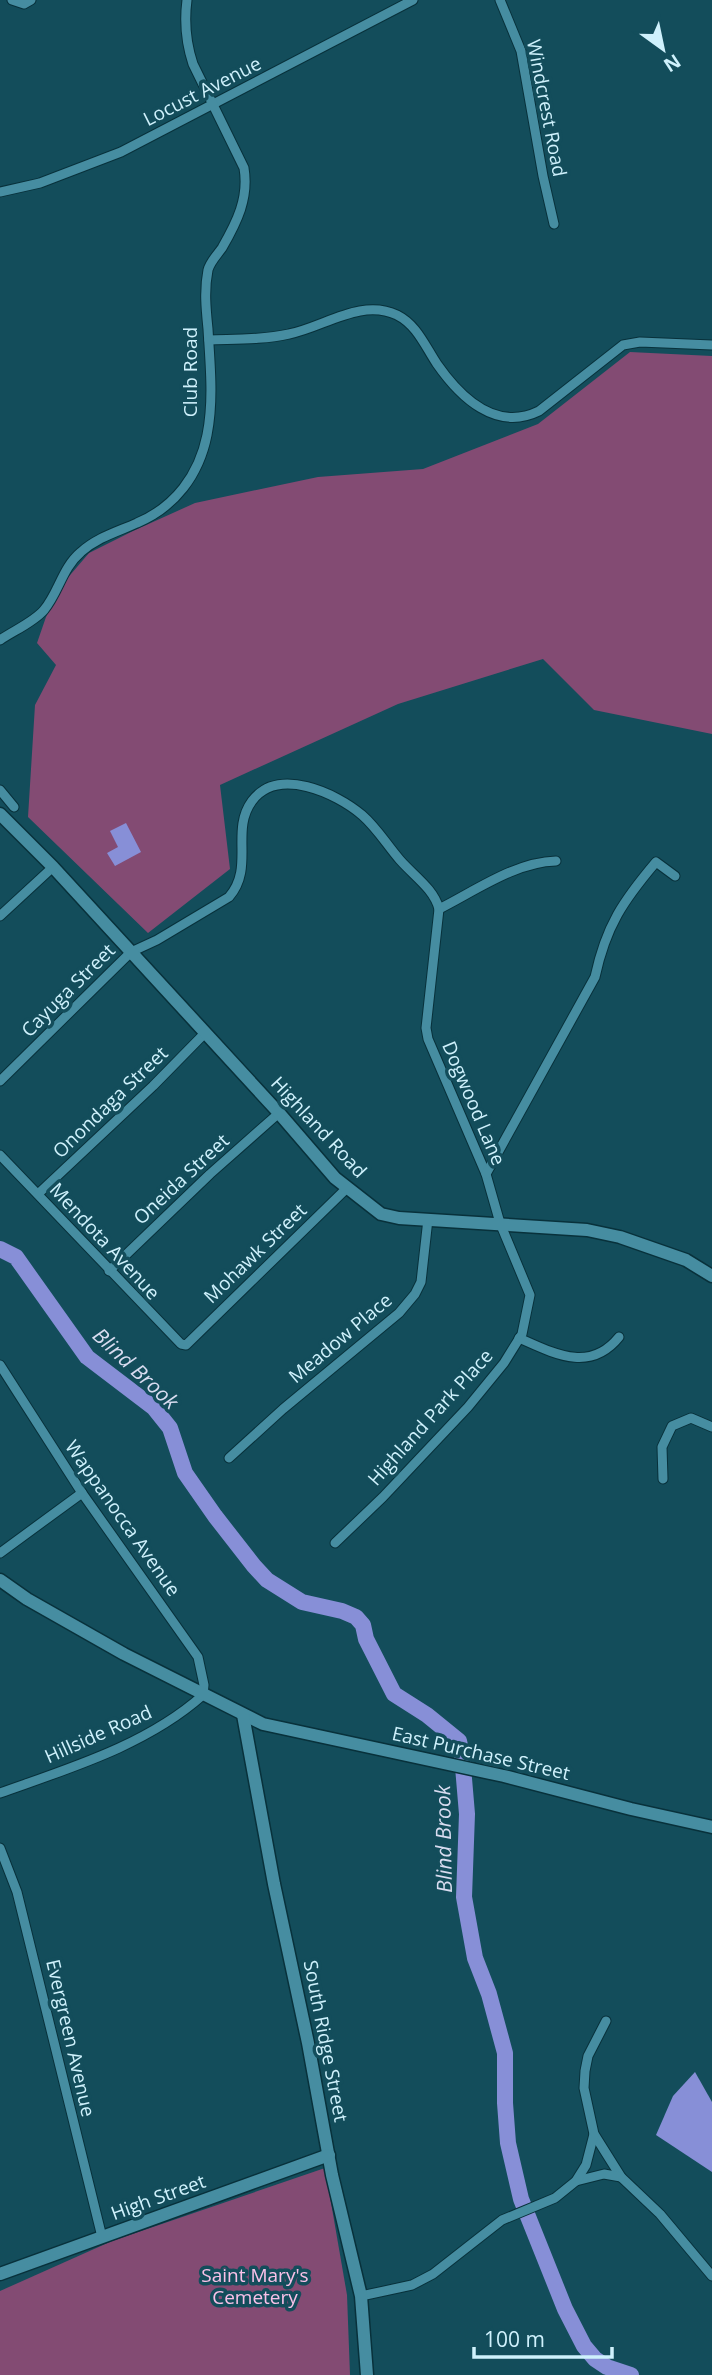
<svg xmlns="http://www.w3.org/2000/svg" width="712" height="2375" font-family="'Open Sans',sans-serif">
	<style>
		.green { fill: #834b73 }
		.water { fill: #878fd7 }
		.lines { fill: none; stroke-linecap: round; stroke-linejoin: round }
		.river { stroke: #878fd7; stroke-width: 16 }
		.street-casing { stroke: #08313b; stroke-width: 11 }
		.secondary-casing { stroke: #08313b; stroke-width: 15 }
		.street { stroke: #468da1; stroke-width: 9 }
		.secondary { stroke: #468da1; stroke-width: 12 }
		.labels { text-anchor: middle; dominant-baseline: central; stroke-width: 7; stroke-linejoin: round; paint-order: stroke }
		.street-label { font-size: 19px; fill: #cff1fc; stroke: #134d5b }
		.park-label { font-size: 19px; fill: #f9c1e8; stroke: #134d5b }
		.water-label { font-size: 21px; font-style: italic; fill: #d8dcf0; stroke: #134d5b }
	</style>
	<rect width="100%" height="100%" fill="#134d5b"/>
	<g class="green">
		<path d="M630 352 712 356V734L594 710 543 659 398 704 220 785 230 869 148 933 28 817 35 705 56 665 37 643 46 617 65 581 89 553 133 531 195 503 318 477 423 469 538 424Z"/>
		<path d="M325 2168 347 2295 350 2375H0V2291L112 2241Z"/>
	</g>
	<g class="water">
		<path d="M126 823 141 852 115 866 107 853 118 847 110 831Z"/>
		<path d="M695 2072 712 2102V2172L656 2135 673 2096Z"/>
	</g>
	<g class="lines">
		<path class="river" d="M0 1249 16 1257 87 1357 154 1408 170 1428 185 1473 215 1516 254 1566 267 1580 302 1602 342 1611 356 1617 363 1625 366 1639 394 1694 427 1715 459 1741 462 1755 467 1814 464 1897 475 1958 489 1994 505 2053V2103L508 2143 521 2199 565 2309 584 2346 595 2359 607 2367 631 2375"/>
		<defs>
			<g id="street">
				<path d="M12 0 24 4 31 0"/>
				<path d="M500 0 521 51 543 176 554 224"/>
				<path d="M0 192 40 183 121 152 413 0"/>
				<path d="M209 340C235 339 263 340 289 334 324 327 361 298 397 315 417 325 425 346 437 364 460 397 496 432 539 411L623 345 640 342 712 345"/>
				<path d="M0 640C13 631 34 622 44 610 59 592 62 568 81 552 98 537 117 532 137 523 175 507 199 475 207 435 214 400 210 364 208 329 206 309 204 290 208 270 210 262 217 255 222 248 237 222 249 198 244 168L193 64C186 43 184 23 187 0"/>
				<path d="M0 790 14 807"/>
				<path d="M439 909C475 891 515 862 556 861"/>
				<path d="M0 916 53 867"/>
				<path d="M0 1081 131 952 157 940 229 897C255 867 230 831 252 801 278 766 336 793 362 815 377 828 387 845 400 860 414 876 434 889 439 909L426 1028 428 1039 486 1174 500 1223 530 1295 522 1334 504 1363 468 1407 383 1497 335 1543"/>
				<path d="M0 1155 181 1344 186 1345 347 1188"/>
				<path d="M486 1174 595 977C606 926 623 901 656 862L675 876"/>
				<path d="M38 1194 153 1086 205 1033"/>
				<path d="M109 1271 210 1174 279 1113"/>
				<path d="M519 1338C555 1354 590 1373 619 1337"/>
				<path d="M0 1365 82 1493 198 1657 204 1685 203 1695C147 1745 70 1768 0 1793"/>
				<path d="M229 1458 283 1409 399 1313 415 1294 421 1282 428 1219"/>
				<path d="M663 1479 662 1447 672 1426 691 1418 712 1427"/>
				<path d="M0 1553 82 1493"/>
				<path d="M0 1848 17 1892 102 2237"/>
				<path d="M606 2021 588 2056 585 2071 584 2088 594 2134 621 2177 660 2214 712 2276"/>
				<path d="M576 2181 604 2174 621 2177"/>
				<path d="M361 2296 412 2285 433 2274 502 2220 555 2198 576 2181 586 2165 594 2134"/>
			</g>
			<g id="secondary">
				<path d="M0 814 53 867 279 1113 335 1178 381 1214 399 1218 587 1230 620 1237 686 1260 712 1276"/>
				<path d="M0 1580 27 1599 124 1654 263 1724 504 1776 631 1809 712 1827"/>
				<path d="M243 1715 274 1884 308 2043 332 2175 361 2296 367 2375"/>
				<path d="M0 2274 329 2155"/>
			</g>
		</defs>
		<use href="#street" class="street-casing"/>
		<use href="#secondary" class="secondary-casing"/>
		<use href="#street" class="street"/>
		<use href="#secondary" class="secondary"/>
	</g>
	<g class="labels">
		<g class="street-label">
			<text transform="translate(202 91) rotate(-27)">Locust Avenue</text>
			<text transform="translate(547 108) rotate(79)">Windcrest Road</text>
			<text transform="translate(190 372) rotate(-90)">Club Road</text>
			<text transform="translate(68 990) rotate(-45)">Cayuga Street</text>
			<text transform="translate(110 1102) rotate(-44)">Onondaga Street</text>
			<text transform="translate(474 1103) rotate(67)">Dogwood Lane</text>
			<text transform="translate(319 1127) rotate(47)">Highland Road</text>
			<text transform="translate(181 1179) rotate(-43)">Oneida Street</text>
			<text transform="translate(105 1241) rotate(47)">Mendota Avenue</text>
			<text transform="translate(255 1253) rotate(-44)">Mohawk Street</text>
			<text transform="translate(340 1338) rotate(-40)">Meadow Place</text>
			<text transform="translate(430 1417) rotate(-48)">Highland Park Place</text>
			<text transform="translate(123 1518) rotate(55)">Wappanocca Avenue</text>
			<text transform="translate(98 1734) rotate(-24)">Hillside Road</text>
			<text transform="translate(481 1753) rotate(13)">East Purchase Street</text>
			<text transform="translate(71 2038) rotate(77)">Evergreen Avenue</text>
			<text transform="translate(326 2041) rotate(79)">South Ridge Street</text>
			<text transform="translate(158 2197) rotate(-20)">High Street</text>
		</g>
		<g class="park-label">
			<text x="255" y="2275">Saint Mary's<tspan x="255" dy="22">Cemetery</tspan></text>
		</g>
		<g class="water-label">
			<text transform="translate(136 1368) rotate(43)">Blind Brook</text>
			<text transform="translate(443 1839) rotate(-91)">Blind Brook</text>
		</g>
	</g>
	<g transform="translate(663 49) rotate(147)" stroke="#134d5b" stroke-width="5" paint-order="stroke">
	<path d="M0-5L12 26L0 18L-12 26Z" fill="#cff1fc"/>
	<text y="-10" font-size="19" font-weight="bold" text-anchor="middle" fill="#cff1fc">N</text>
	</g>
	<path d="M474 2347v10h138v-10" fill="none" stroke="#cff1fc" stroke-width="3.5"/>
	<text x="484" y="2347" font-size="21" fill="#cff1fc" stroke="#134d5b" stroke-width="5" paint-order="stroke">100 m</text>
</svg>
